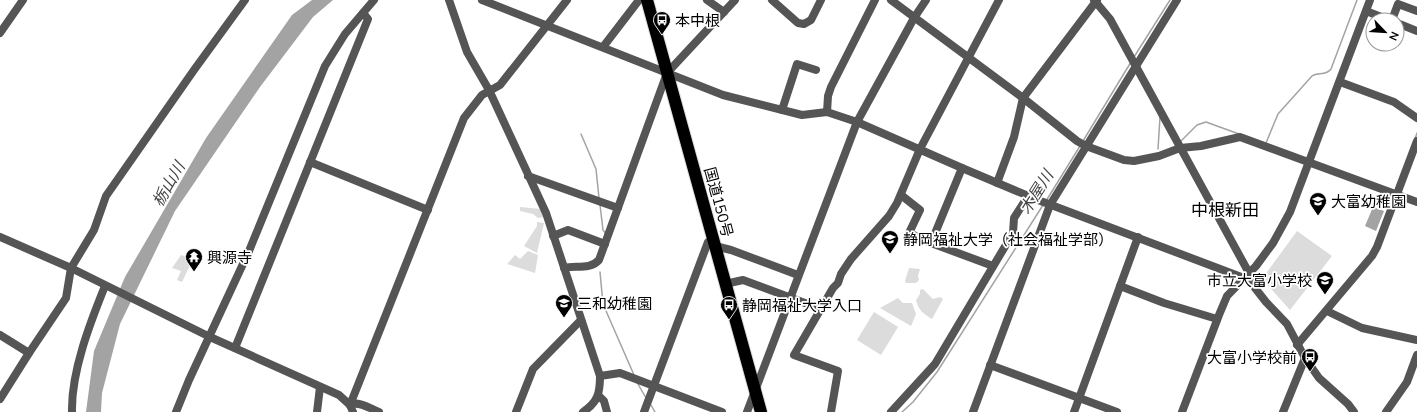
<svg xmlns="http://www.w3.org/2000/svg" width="1417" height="412" font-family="Mulish,'Noto Sans JP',sans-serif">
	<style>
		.green { fill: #dcdcdc }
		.water { fill: #a3a3a3 }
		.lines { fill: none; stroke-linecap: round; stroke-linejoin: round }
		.stream { stroke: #a3a3a3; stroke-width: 1.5 }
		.highway-casing { stroke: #dbdbdb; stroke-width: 14 }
		.minor { stroke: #555; stroke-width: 8 }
		.highway { stroke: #000; stroke-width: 12 }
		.labels { text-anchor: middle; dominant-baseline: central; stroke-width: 3.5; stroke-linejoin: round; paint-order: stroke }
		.poi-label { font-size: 15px; fill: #000; stroke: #fff; text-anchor: start }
		.street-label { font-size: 15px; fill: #000; stroke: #fff }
		.water-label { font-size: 16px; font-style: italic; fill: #444; stroke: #fff }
		.quarter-label { font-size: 17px; fill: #000; stroke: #fff }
	</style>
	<rect width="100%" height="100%" fill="#fff"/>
	<g class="green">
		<path d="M520 207 541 209 544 217 538 218 533 214 520 211Z"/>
		<path d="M537 222 544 223 537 253 524 246 537 226Z"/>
		<path d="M1297 231 1332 256 1290 310 1262 279Z"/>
		<path d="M528 251 538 255 535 273 507 264 515 255 520 259Z"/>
		<path d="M181 255 193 259 182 282 177 280 181 271 172 268Z"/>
		<path d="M909 268 920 269 918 276 919 280 916 283H906L905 281Z"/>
		<path d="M923 289 933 299 940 297 943 299 932 319C924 314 918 310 916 300L920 294V290Z"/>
		<path d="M898 298 903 303H912L916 314 911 326 880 308Z"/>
		<path d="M874 312 898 327 881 355 857 340Z"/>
	</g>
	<g class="water">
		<path d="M312 0H333L313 17 260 87 175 211 120 324 102 393 101 412H86L94 351 125 277 206 138 292 15Z"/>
		<path d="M1373 207 1384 211 1376 231 1365 226Z"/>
	</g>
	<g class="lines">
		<g class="stream">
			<path d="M1134 57 1170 0"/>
			<path d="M581 134 596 169 599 198"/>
			<path d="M1415 139 1417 133"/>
			<path d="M1083 141 1131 62"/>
			<path d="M1181 141 1197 125 1206 122 1239 134"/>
			<path d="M1266 143 1278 114 1312 76C1318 72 1326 76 1331 69L1357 0"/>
			<path d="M1158 149 1160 117"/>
			<path d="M1046 201 1080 146"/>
			<path d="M600 205 603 230 606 234"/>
			<path d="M600 272 603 304 634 375"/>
			<path d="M638 384 646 398"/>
			<path d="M651 405 655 412"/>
			<path d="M902 412 913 402 937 372 1043 205"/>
		</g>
		<defs>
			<path id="highway" d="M647 0 761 412"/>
		</defs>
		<use href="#highway" class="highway-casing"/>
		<g class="minor">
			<path d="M449 0 467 52 489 90 546 213 600 376C600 393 598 402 583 412"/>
			<path d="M482 0 723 95 802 115 827 112 857 122 962 168 1038 200 1244 278"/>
			<path d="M707 0 724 12"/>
			<path d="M772 0 798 23 804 24 811 20 821 0"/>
			<path d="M891 0 1023 98 1077 141 1086 146 1124 160 1134 161 1159 156 1180 148 1201 146 1240 137 1417 202"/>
			<path d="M1094 0 1110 19 1249 273 1255 288 1266 302 1287 324 1305 358 1319 378 1348 404 1354 412"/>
			<path d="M1366 11 1389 20"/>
			<path d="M1392 20 1398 4 1417 11"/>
			<path d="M1397 23 1417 31"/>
			<path d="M0 33 23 0"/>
			<path d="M603 47 639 0"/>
			<path d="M1340 82 1394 102 1417 118"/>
			<path d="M782 110 797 64 816 70"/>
			<path d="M827 112 828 96 831 87 875 0"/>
			<path d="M310 162 428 210"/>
			<path d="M528 176 618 208"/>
			<path d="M997 183 1014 137 1023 98 1097 0"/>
			<path d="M901 195 920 210 909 233 931 243 993 266"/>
			<path d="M553 236 568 230 605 244"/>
			<path d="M0 237 71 268 210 337 339 395 350 405 353 412"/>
			<path d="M931 243 962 168"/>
			<path d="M715 246 731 250 798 275"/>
			<path d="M564 268C575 265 590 270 599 260L667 73 735 0"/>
			<path d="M725 284 743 280 821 309"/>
			<path d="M1120 286 1164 303 1217 319"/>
			<path d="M1327 311 1362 328 1417 340"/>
			<path d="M0 335 29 353"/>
			<path d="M1297 345 1372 256 1377 247 1417 141"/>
			<path d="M235 348 368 19 363 13"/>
			<path d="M990 365 1117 412"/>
			<path d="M600 376 620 373 722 412"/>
			<path d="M598 395 604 401 607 412"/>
			<path d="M0 399 29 353 66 298 71 268 94 230 106 196 194 70 245 0"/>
			<path d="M350 405 464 118 482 95 500 85 567 0"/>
			<path d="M350 405C358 400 371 409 379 412"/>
			<path d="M72 412C71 372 90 323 105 286"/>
			<path d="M176 412 189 380 249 251 325 66 345 34 374 0"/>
			<path d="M317 412 320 387"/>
			<path d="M516 412 533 369 581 320"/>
			<path d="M644 412 708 242 713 240"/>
			<path d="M747 412 857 122 914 18 926 0"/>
			<path d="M831 412 838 371 794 355 833 288 838 283 841 274 851 259 889 216 897 203 920 149 999 0"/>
			<path d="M891 412 935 364 1013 233 1014 218 1028 196"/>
			<path d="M973 412 1050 205 1177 0"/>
			<path d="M1074 412 1138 237"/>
			<path d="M1182 412 1219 315 1227 296 1256 266 1273 243 1290 212 1370 0"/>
			<path d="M1283 412 1305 358"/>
			<path d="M1386 412 1407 382 1417 355"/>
		</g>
		<use href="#highway" class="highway"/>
	</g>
	<defs>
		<symbol id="bus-pin" viewBox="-11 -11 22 30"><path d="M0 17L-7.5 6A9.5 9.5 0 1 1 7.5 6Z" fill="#000" stroke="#fff"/><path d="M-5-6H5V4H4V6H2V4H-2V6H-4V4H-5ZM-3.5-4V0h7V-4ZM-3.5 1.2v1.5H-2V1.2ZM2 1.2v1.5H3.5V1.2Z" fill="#fff"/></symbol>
		<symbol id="school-pin" viewBox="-11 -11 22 30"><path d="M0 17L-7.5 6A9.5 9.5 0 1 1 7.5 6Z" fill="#000" stroke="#fff"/><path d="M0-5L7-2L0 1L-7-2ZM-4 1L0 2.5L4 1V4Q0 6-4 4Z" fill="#fff"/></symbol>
		<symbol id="university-pin" viewBox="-11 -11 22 30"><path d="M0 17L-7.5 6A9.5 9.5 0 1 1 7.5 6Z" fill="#000" stroke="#fff"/><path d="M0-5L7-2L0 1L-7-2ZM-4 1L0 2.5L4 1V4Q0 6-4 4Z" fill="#fff"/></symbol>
		<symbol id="temple-pin" viewBox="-11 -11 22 30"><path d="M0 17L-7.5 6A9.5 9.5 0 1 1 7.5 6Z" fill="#000" stroke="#fff"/><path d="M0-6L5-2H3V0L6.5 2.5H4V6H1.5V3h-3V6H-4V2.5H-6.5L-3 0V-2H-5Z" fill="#fff"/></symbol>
	</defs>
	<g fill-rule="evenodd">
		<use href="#bus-pin" x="652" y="10" width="20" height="27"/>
		<use href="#school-pin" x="1308" y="191" width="20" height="27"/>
		<use href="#university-pin" x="880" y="229" width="20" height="27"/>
		<use href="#temple-pin" x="184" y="247" width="20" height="27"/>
		<use href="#school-pin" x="1315" y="270" width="20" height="27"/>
		<use href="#school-pin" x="554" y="293" width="20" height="27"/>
		<use href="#bus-pin" x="719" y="295" width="20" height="27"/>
		<use href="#bus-pin" x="1300" y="347" width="20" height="27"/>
	</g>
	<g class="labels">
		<g class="poi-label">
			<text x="675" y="20">本中根</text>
			<text x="1331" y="201">大富幼稚園</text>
			<text x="903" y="239">静岡福祉大学（社会福祉学部）</text>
			<text x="207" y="257">興源寺</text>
			<text x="1312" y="280" text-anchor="end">市立大富小学校</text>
			<text x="577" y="303">三和幼稚園</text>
			<text x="742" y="305">静岡福祉大学入口</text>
			<text x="1297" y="357" text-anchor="end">大富小学校前</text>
		</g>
		<g class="street-label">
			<text transform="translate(719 202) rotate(75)">国道150号</text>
		</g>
		<g class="water-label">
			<text transform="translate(168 184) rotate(-60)">栃山川</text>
			<text transform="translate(1036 192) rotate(-58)">木屋川</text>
		</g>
		<g class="quarter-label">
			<text x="1225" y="209">中根新田</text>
		</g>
	</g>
	<g transform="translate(1385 32) rotate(115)"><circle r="19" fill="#ffffff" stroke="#999999"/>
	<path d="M0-3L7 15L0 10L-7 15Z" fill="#000000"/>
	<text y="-6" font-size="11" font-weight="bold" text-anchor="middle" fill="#000000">N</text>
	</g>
</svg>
